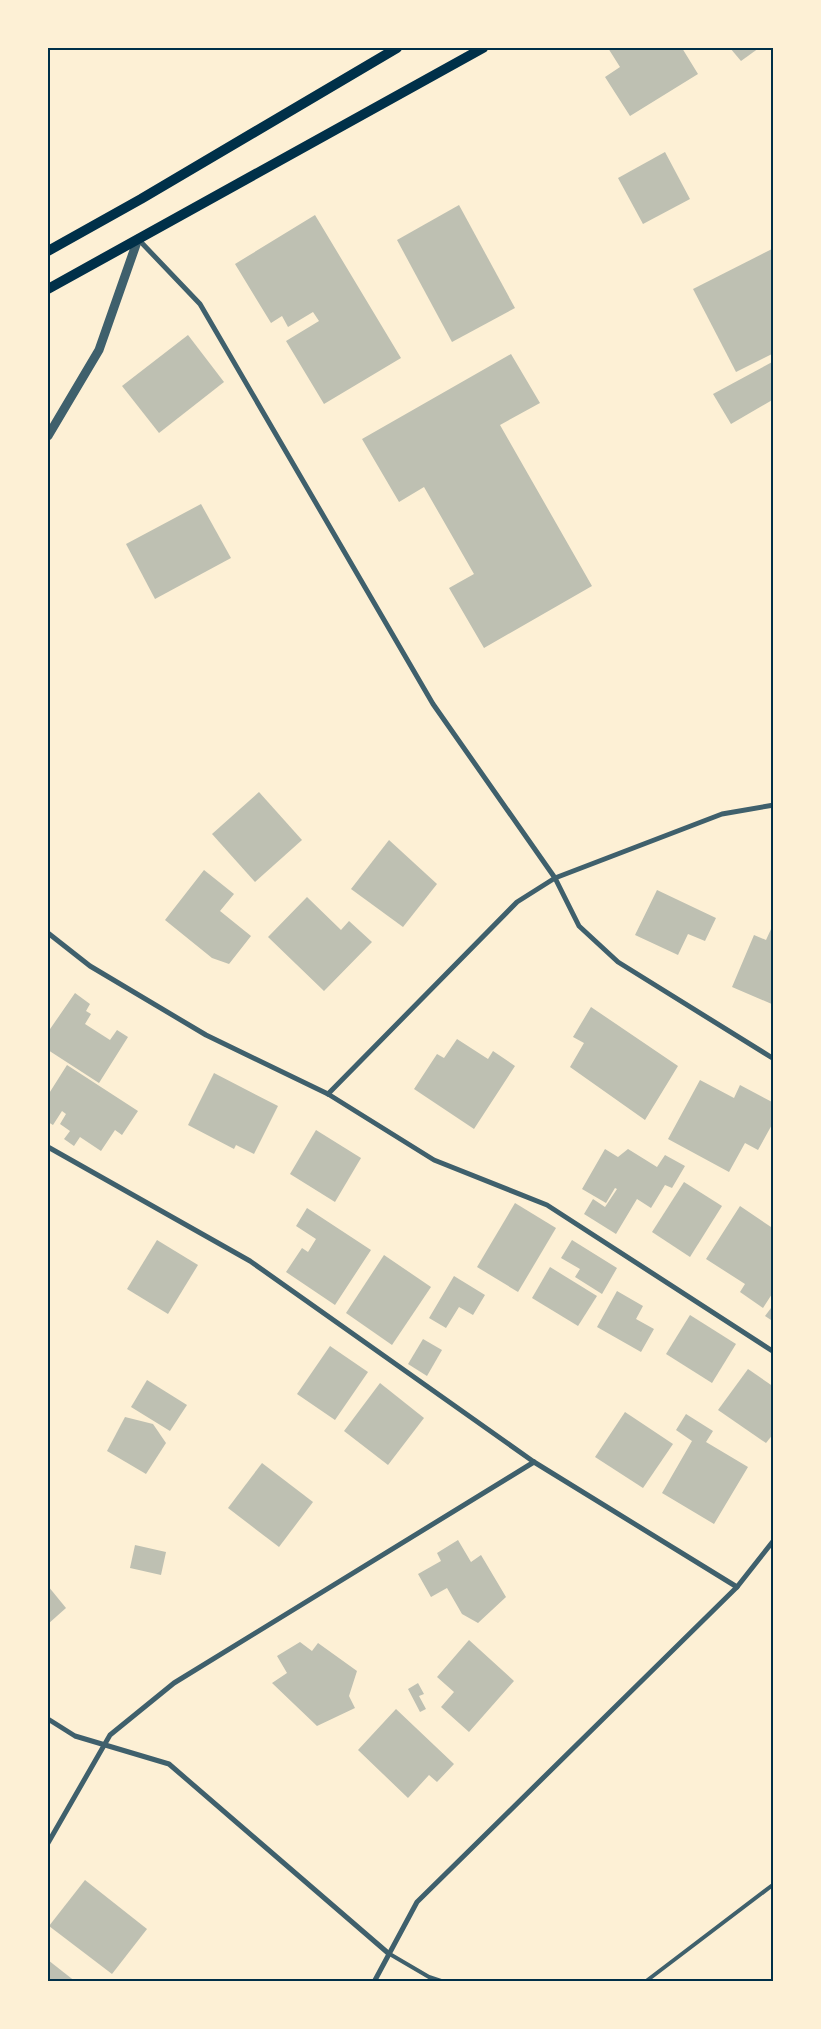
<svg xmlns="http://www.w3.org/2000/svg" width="821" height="2029" font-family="Signika,sans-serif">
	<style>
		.building { fill: #bec0b2 }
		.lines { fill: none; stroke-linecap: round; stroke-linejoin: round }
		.service { stroke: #3f606c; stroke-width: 4 }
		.minor { stroke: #3f606c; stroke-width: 5 }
		.tertiary { stroke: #3f606c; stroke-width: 9 }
		.secondary { stroke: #003049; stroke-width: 10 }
		.neatline { fill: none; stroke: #003049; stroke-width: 2 }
	</style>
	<rect width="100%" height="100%" fill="#fdf0d5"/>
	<g class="building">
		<path d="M608 48H682L698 74 630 116 605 77 620 67Z"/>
		<path d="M730 48H759L741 61Z"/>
		<path d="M665 152 690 199 643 224 618 178Z"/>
		<path d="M459 205 515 308 452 342 397 240Z"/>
		<path d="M315 215 401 358 324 404 286 341 319 321 313 312 288 327 282 316 271 323 235 264Z"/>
		<path d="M774 248V353L736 372 693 289Z"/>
		<path d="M188 335 224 382 159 433 122 386Z"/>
		<path d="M511 354 540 403 500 425 592 586 484 648 449 588 474 574 424 487 399 502 362 439Z"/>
		<path d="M774 361V399L731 424 713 394Z"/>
		<path d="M201 504 231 558 155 599 126 544Z"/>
		<path d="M259 792 302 840 255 882 212 834Z"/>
		<path d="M389 840 437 884 403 927 351 889Z"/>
		<path d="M204 870 234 894 220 911 251 936 229 964 212 958 165 920Z"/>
		<path d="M657 890 716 918 705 941 688 934 678 955 635 935Z"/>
		<path d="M307 897 341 930 349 921 372 942 324 991 268 937Z"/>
		<path d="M772 927 774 928V1005L732 987 754 935 766 940Z"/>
		<path d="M75 993 90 1004 86 1011 91 1014 85 1024 110 1040 117 1030 128 1037 99 1083 48 1050V1032Z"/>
		<path d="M591 1007 678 1066 645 1120 570 1067 584 1043 573 1037Z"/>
		<path d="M457 1039 488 1059 493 1051 515 1066 474 1129 414 1089 437 1054 444 1058Z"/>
		<path d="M67 1065 138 1111 122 1135 115 1130 101 1151 80 1137 74 1146 64 1139 70 1131 60 1124 66 1114 62 1111 53 1125 48 1122V1095Z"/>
		<path d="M214 1073 278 1106 254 1154 236 1145 234 1149 188 1125Z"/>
		<path d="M700 1080 734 1098 740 1085 774 1103V1121L758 1150 745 1143 729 1172 668 1139Z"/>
		<path d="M316 1130 361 1158 335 1202 290 1174Z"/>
		<path d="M605 1149 618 1157 628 1149 657 1167 665 1155 685 1166 672 1188 665 1185 651 1208 637 1199 616 1234 584 1214 593 1199 605 1207 617 1189 615 1188 606 1203 582 1189Z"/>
		<path d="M684 1182 722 1206 690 1257 652 1232Z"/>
		<path d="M515 1203 556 1228 518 1292 477 1267Z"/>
		<path d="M740 1206 774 1229V1295L772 1294 763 1308 740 1292 745 1284 706 1259Z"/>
		<path d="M307 1208 371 1250 335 1305 286 1272 302 1248 308 1252 316 1239 296 1226Z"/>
		<path d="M157 1240 198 1265 168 1314 127 1289Z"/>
		<path d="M572 1240 617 1268 602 1294 575 1277 580 1269 561 1258Z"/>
		<path d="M384 1255 431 1287 392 1345 346 1313Z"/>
		<path d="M550 1267 597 1296 578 1326 532 1298Z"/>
		<path d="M454 1276 485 1295 473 1315 459 1307 446 1328 429 1318Z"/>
		<path d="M617 1291 643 1306 636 1319 654 1329 641 1352 597 1327Z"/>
		<path d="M774 1304V1322L765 1316Z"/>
		<path d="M690 1315 736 1344 712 1383 666 1354Z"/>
		<path d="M423 1339 442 1350 427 1376 408 1364Z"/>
		<path d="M330 1346 368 1372 335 1420 297 1394Z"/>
		<path d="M748 1369 774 1387V1433L766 1443 718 1410Z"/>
		<path d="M147 1380 187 1405 170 1431 131 1407Z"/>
		<path d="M380 1383 424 1418 388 1465 344 1431Z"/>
		<path d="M625 1412 673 1444 643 1488 595 1457Z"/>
		<path d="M686 1414 713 1431 706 1442 748 1467 714 1524 662 1493 692 1441 676 1430Z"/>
		<path d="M125 1417 153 1424 166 1443 146 1474 107 1451Z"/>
		<path d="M262 1463 313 1502 279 1547 228 1508Z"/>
		<path d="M458 1540 471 1562 481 1555 506 1597 478 1623 462 1614 447 1588 431 1597 418 1574 441 1561 437 1553Z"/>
		<path d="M135 1545 166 1552 161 1575 130 1568Z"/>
		<path d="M48 1586 66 1608 48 1624Z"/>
		<path d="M469 1640 514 1681 469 1732 441 1707 454 1692 437 1677Z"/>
		<path d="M300 1642 312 1651 318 1643 357 1671 349 1696 355 1708 317 1726 272 1683 287 1673 277 1656Z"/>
		<path d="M418 1683 424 1694 419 1696 426 1709 420 1712 408 1689Z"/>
		<path d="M396 1709 454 1764 437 1782 429 1775 408 1798 358 1750Z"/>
		<path d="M85 1880 147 1929 112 1974 49 1926Z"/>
		<path d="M48 1960 76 1982H48Z"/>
	</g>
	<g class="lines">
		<g class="service">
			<path d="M388 1953 429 1977 444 1982"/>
			<path d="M645 1982 774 1884"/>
		</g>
		<g class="minor">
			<path d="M138 239 200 304 433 704 555 878 579 926 618 962 774 1059"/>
			<path d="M48 933 90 966 206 1035 328 1094 434 1160 547 1205 774 1352"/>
			<path d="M328 1094 517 902 555 878 722 814 774 805"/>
			<path d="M48 1147 250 1261 534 1462 737 1587"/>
			<path d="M48 1719 75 1736 169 1764 388 1953"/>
			<path d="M48 1843 110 1735 174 1683 534 1462"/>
			<path d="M374 1982 417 1902 737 1587 774 1540"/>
		</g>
		<path class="tertiary" d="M48 436 99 350 138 239"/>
		<g class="secondary">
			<path d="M48 251 141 199 397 48"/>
			<path d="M48 289 483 48"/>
		</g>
	</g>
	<rect width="821" height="2029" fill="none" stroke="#fdf0d5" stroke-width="98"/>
	<rect x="49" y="49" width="723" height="1931" class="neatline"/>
</svg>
